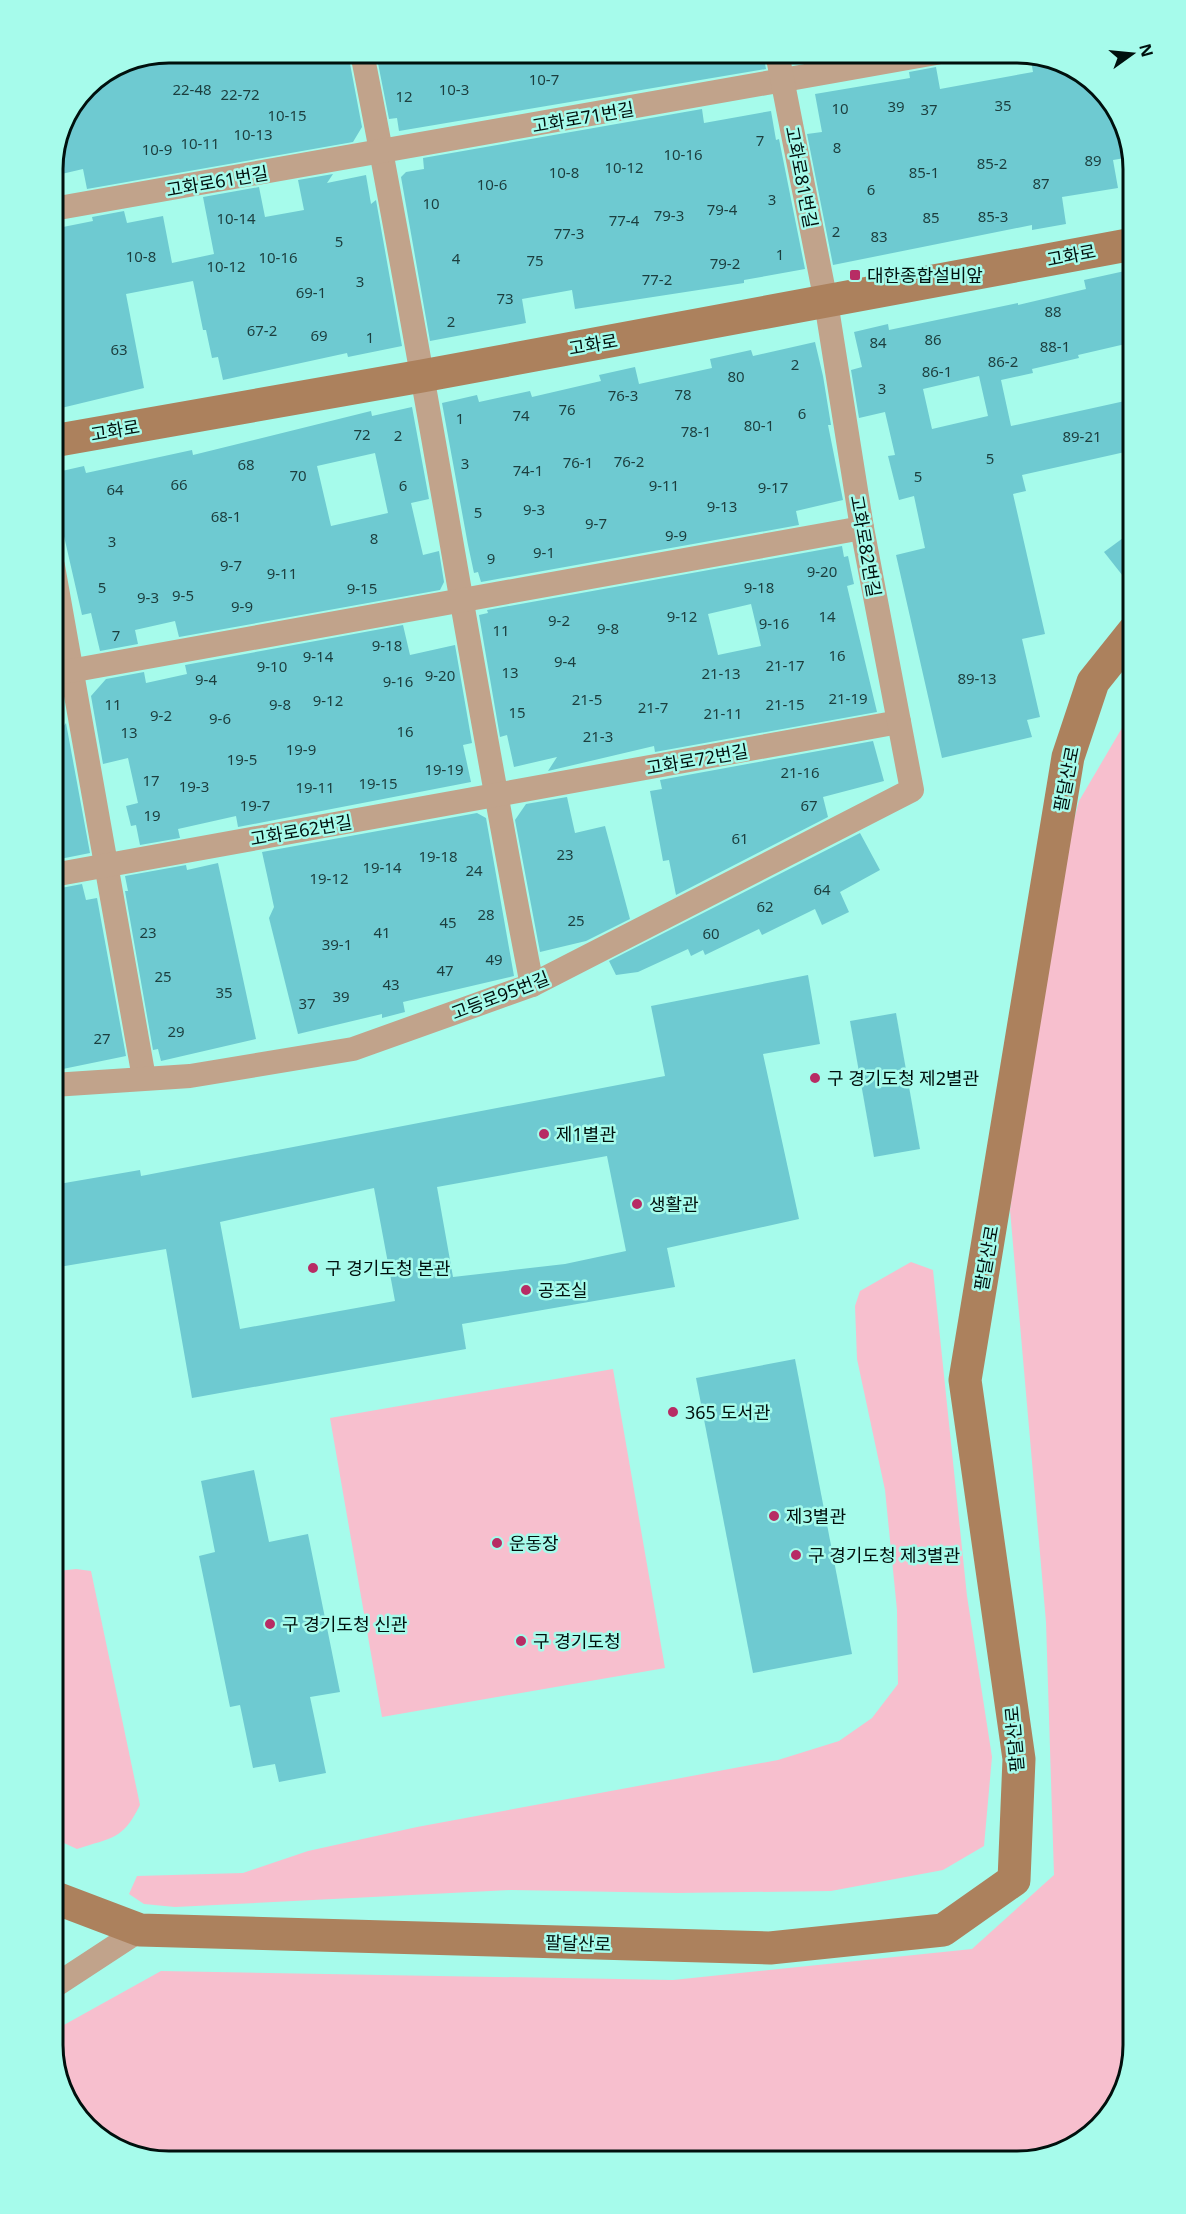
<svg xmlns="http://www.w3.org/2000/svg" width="1186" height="2214" font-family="'Noto Sans','Noto Sans KR',sans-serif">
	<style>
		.green { fill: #f7bfce }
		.building { fill: #6ecad1; fill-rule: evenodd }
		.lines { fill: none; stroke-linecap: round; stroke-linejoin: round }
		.street { stroke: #c1a38b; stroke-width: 24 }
		.secondary { stroke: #ac815d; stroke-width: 33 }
		.poi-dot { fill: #b72c64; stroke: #a6fbeb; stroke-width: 2 }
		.labels { text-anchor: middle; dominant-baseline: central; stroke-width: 5; stroke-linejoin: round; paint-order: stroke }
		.number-label { font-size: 15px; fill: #1c3e3e }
		.street-label { font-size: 18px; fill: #00100d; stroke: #a6fbeb }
		.poi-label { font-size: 18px; fill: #00100d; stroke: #a6fbeb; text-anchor: start }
		.rim { fill: none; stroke: #00100d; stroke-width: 3 }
	</style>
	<rect width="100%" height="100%" fill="#a6fbeb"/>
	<g class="green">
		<path d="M1133 712V2045L1114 2109 1062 2152 1017 2161H162L104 2142 62 2090 53 2031 161 1971 673 1980 972 1949 1054 1875 1046 1622 1010 1210 1042 939 1079 801 1129 716Z"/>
		<path d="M911 1262 933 1270 967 1596 992 1757 984 1846 943 1870 831 1891 677 1893 511 1890 175 1907 144 1904 129 1894 137 1876 243 1873 308 1851 417 1827 778 1760 839 1741 872 1718 898 1684 897 1610 885 1490 857 1359 855 1306 860 1291Z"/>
		<path d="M613 1369 665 1668 382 1717 330 1418Z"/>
		<path d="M76 1569 91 1571 140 1805C122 1841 112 1837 77 1849L53 1838V1576L58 1571Z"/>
	</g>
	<g class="building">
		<path d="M169 52 348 53 362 127 353 142 87 189 83 169 53 176V162L62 124 87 86 125 61Z"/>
		<path d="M376 53H459L460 61H467L515 53H763L766 69 399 131 397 118 389 119Z"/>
		<path d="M791 53H799L800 63 794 64Z"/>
		<path d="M1030 55 1082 72 1124 124 1131 157 1113 160 1118 188 1062 197 1066 224 1032 230V225L833 265 807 134 822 132 815 94 910 78 909 72 936 67 940 89 1033 72Z"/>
		<path d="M702 109 704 123 771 111 776 140 779 139 805 269 744 280V283L575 309 572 290 522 299 526 323 430 341 401 177 406 172 424 169 423 158Z"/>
		<path d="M333 174 327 183 366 175 371 204 376 200 402 346 348 357 347 353 223 380 218 357 212 358 206 330H203L193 281 126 294 144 388 53 410V229L93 221 92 217 124 211 127 223 163 216 172 263 214 254 203 197 259 187 265 217 304 210 298 180Z"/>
		<path d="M1134 269V342L1078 355 1079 358 1032 369 1033 373 1001 380 1011 426 1134 399V450L1022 475 1026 491 1013 494 1045 634 1022 639 1040 717 1027 720 1032 737 942 758 896 555 925 548 914 496 899 500 888 456 895 455 885 412 859 418 851 370 862 367 854 332 888 324 889 330 1018 303V305L1086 289 1084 280ZM979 376 988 416 932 429 923 389Z"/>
		<path d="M815 342 823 376 831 425H828L843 500 796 511 799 525 481 582 478 572 474 573 468 545 442 403 477 395 479 402 530 391 532 397 601 381 599 375 635 367 639 384 712 368 710 359 751 350 753 356Z"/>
		<path d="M412 407 429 499 411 503 423 555 439 551 444 582 440 590 179 637 175 621 135 630 138 644 100 651 91 613 82 615 61 523 57 524 53 506V473L84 466 86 473 192 450 193 455 371 411 372 416ZM375 453 388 513 331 526 317 466Z"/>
		<path d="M1134 530V590L1104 552Z"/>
		<path d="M842 546 844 557 848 556 854 584 847 586 877 712 655 752 654 746 548 771 557 757 514 767 507 735 500 737 479 615 488 613 487 610ZM751 604 761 646 718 655 708 614Z"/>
		<path d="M403 625 410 655 455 645 472 743 463 745 471 782 238 827 236 816 178 829 180 838 140 845 136 825 131 826 126 806 138 803 128 758 103 764 91 696 106 679 144 672 146 683 187 674 185 665Z"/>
		<path d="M62 721 63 727 66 723 90 853 55 860 53 722Z"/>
		<path d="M873 741 884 781 823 797 828 817 676 895 669 860 663 861 650 791 662 789 660 780Z"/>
		<path d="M567 797 575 833 605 826 630 919 586 941 540 952 515 820 526 804Z"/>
		<path d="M477 813 486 818 514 976 403 1002 405 1012 382 1018V1014L298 1034 269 918 274 907 262 852Z"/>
		<path d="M860 833 880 870 840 892 849 912 822 925 815 909 762 935 759 929 705 955 703 950 691 956 688 949 638 972 616 975 609 961Z"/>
		<path d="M218 863 256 1039 161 1061 158 1049 153 1050 125 891H128L125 876 186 865 187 870Z"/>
		<path d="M82 884 86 900 97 898 126 1056 53 1071V895L62 893 61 888Z"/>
		<path d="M808 975 820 1044 763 1054 799 1219 667 1248 675 1287 462 1324 466 1349 192 1398 166 1249 53 1268V1185L140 1170 141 1176 665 1076 651 1006ZM607 1156 626 1251 565 1264 453 1277 437 1187ZM374 1188 395 1301 240 1329 220 1222Z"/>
		<path d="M896 1013 920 1149 874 1157 850 1021Z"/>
		<path d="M795 1359 852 1654 753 1673 696 1378Z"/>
		<path d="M254 1470 269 1542 308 1534 340 1692 310 1697 326 1773 279 1782 275 1764 253 1768 240 1705 230 1707 199 1556 215 1552 201 1481Z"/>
	</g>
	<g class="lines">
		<g class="street">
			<path d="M362 53C424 363 471 675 532 985"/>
			<path d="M53 209 936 53"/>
			<path d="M53 566 144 1078"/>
			<path d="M53 674 862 528"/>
			<path d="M53 875 899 722"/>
			<path d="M53 1085 190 1076 353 1049 532 985 912 790 862 528 826 302 777 53"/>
			<path d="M53 1987 140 1930"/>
		</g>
		<g class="secondary">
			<path d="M53 441 422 376 1133 244"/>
			<path d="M53 1897 140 1930 770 1948 943 1930 1014 1880 1019 1759 965 1380 1068 757 1093 682 1133 632"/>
		</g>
	</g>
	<g class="poi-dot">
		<rect x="849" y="269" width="12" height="12" rx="3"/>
		<circle cx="815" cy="1078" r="6"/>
		<circle cx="544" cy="1134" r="6"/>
		<circle cx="637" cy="1204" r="6"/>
		<circle cx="313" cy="1268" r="6"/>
		<circle cx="526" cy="1290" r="6"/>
		<circle cx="673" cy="1412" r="6"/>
		<circle cx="774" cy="1516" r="6"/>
		<circle cx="497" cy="1543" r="6"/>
		<circle cx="796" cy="1555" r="6"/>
		<circle cx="270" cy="1624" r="6"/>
		<circle cx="521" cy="1641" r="6"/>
	</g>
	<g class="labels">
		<g class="number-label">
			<text x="544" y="79">10-7</text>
			<text x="192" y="89">22-48</text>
			<text x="454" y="89">10-3</text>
			<text x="240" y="94">22-72</text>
			<text x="404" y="96">12</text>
			<text x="1003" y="105">35</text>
			<text x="896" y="106">39</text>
			<text x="840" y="108">10</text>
			<text x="929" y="109">37</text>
			<text x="287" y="115">10-15</text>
			<text x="253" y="134">10-13</text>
			<text x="760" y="140">7</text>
			<text x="200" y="143">10-11</text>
			<text x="837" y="147">8</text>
			<text x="157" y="149">10-9</text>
			<text x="683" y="154">10-16</text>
			<text x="1093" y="160">89</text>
			<text x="992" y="163">85-2</text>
			<text x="624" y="167">10-12</text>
			<text x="564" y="172">10-8</text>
			<text x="924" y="172">85-1</text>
			<text x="1041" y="183">87</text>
			<text x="492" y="184">10-6</text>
			<text x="871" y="189">6</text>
			<text x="772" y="199">3</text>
			<text x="431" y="203">10</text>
			<text x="722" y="209">79-4</text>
			<text x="669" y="215">79-3</text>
			<text x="993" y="216">85-3</text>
			<text x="931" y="217">85</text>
			<text x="236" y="218">10-14</text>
			<text x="624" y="220">77-4</text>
			<text x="836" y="231">2</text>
			<text x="569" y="233">77-3</text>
			<text x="879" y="236">83</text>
			<text x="339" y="241">5</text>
			<text x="780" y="254">1</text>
			<text x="141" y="256">10-8</text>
			<text x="278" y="257">10-16</text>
			<text x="456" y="258">4</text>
			<text x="535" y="260">75</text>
			<text x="725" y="263">79-2</text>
			<text x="226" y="266">10-12</text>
			<text x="657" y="279">77-2</text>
			<text x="360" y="281">3</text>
			<text x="311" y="292">69-1</text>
			<text x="505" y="298">73</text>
			<text x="1053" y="311">88</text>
			<text x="451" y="321">2</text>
			<text x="262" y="330">67-2</text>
			<text x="319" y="335">69</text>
			<text x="370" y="337">1</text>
			<text x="933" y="339">86</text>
			<text x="878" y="342">84</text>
			<text x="1055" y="346">88-1</text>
			<text x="119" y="349">63</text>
			<text x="1003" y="361">86-2</text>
			<text x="795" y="364">2</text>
			<text x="937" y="371">86-1</text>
			<text x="736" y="376">80</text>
			<text x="882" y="388">3</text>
			<text x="683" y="394">78</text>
			<text x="623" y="395">76-3</text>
			<text x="567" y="409">76</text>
			<text x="802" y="413">6</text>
			<text x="521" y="415">74</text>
			<text x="460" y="418">1</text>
			<text x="759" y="425">80-1</text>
			<text x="696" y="431">78-1</text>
			<text x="362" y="434">72</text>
			<text x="398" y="435">2</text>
			<text x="1082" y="436">89-21</text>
			<text x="990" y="458">5</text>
			<text x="629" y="461">76-2</text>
			<text x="578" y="462">76-1</text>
			<text x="465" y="463">3</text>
			<text x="246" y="464">68</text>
			<text x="528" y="470">74-1</text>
			<text x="298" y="475">70</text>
			<text x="918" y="476">5</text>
			<text x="179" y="484">66</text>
			<text x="403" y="485">6</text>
			<text x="664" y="485">9-11</text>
			<text x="773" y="487">9-17</text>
			<text x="115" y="489">64</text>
			<text x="722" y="506">9-13</text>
			<text x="534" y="509">9-3</text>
			<text x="478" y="512">5</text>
			<text x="226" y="516">68-1</text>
			<text x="596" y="523">9-7</text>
			<text x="676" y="535">9-9</text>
			<text x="374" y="538">8</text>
			<text x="112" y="541">3</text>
			<text x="544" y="552">9-1</text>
			<text x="491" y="558">9</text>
			<text x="231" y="565">9-7</text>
			<text x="822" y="571">9-20</text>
			<text x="282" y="573">9-11</text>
			<text x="102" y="587">5</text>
			<text x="759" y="587">9-18</text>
			<text x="362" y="588">9-15</text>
			<text x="183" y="595">9-5</text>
			<text x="148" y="597">9-3</text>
			<text x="242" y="606">9-9</text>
			<text x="682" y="616">9-12</text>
			<text x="827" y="616">14</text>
			<text x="559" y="620">9-2</text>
			<text x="774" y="623">9-16</text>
			<text x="608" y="628">9-8</text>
			<text x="501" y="630">11</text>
			<text x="116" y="635">7</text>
			<text x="387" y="645">9-18</text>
			<text x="837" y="655">16</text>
			<text x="318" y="656">9-14</text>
			<text x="565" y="661">9-4</text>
			<text x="785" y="665">21-17</text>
			<text x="272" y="666">9-10</text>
			<text x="510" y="672">13</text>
			<text x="721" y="673">21-13</text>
			<text x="440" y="675">9-20</text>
			<text x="977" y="678">89-13</text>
			<text x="206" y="679">9-4</text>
			<text x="398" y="681">9-16</text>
			<text x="848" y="698">21-19</text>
			<text x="587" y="699">21-5</text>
			<text x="328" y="700">9-12</text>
			<text x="113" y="704">11</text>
			<text x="280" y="704">9-8</text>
			<text x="785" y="704">21-15</text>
			<text x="653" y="707">21-7</text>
			<text x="517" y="712">15</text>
			<text x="723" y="713">21-11</text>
			<text x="161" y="715">9-2</text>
			<text x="220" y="718">9-6</text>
			<text x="405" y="731">16</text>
			<text x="129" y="732">13</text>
			<text x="598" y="736">21-3</text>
			<text x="301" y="749">19-9</text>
			<text x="242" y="759">19-5</text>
			<text x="444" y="769">19-19</text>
			<text x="800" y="772">21-16</text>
			<text x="151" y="780">17</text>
			<text x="378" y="783">19-15</text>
			<text x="194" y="786">19-3</text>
			<text x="315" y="787">19-11</text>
			<text x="255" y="805">19-7</text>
			<text x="809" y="805">67</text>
			<text x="152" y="815">19</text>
			<text x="740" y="838">61</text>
			<text x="565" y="854">23</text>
			<text x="438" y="856">19-18</text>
			<text x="382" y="867">19-14</text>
			<text x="474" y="870">24</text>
			<text x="329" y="878">19-12</text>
			<text x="822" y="889">64</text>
			<text x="765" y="906">62</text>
			<text x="486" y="914">28</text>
			<text x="576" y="920">25</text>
			<text x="448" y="922">45</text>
			<text x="148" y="932">23</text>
			<text x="382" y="932">41</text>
			<text x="711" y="933">60</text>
			<text x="337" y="944">39-1</text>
			<text x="494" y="959">49</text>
			<text x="445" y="970">47</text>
			<text x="163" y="976">25</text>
			<text x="391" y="984">43</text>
			<text x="224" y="992">35</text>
			<text x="341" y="996">39</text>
			<text x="307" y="1003">37</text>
			<text x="176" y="1031">29</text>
			<text x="102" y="1038">27</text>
		</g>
		<g class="street-label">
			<text transform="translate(583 117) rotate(-10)">고화로71번길</text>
			<text transform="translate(802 177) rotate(79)">고화로81번길</text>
			<text transform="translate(217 181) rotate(-10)">고화로61번길</text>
			<text transform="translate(1071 255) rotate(-11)">고화로</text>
			<text transform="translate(593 344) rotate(-10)">고화로</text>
			<text transform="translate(115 430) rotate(-10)">고화로</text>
			<text transform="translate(866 546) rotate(80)">고화로82번길</text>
			<text transform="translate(697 759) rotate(-10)">고화로72번길</text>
			<text transform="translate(1066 779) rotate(-79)">팔달산로</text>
			<text transform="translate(301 830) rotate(-10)">고화로62번길</text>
			<text transform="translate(500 995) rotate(-21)">고등로95번길</text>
			<text transform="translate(986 1258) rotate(-80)">팔달산로</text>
			<text transform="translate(1014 1739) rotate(-95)">팔달산로</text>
			<text transform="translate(578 1943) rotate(2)">팔달산로</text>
		</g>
		<g class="poi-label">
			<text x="867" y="275">대한종합설비앞</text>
			<text x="827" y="1078">구 경기도청 제2별관</text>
			<text x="556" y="1134">제1별관</text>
			<text x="649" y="1204">생활관</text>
			<text x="325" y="1268">구 경기도청 본관</text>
			<text x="538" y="1290">공조실</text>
			<text x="685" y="1412">365 도서관</text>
			<text x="786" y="1516">제3별관</text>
			<text x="509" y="1543">운동장</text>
			<text x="808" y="1555">구 경기도청 제3별관</text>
			<text x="282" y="1624">구 경기도청 신관</text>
			<text x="533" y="1641">구 경기도청</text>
		</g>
	</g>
	<path d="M0 0H1186V2214H0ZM169 63H1017A106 106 0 0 1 1123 169V2045A106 106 0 0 1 1017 2151H169A106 106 0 0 1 63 2045V169A106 106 0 0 1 169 63Z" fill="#a6fbeb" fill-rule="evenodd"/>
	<path class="rim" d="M169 63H1017A106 106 0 0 1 1123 169V2045A106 106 0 0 1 1017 2151H169A106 106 0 0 1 63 2045V169A106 106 0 0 1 169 63Z"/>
	<g transform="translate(1132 54) rotate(75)" stroke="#a6fbeb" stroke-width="4.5" paint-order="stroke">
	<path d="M0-4.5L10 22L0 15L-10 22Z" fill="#00100d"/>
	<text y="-9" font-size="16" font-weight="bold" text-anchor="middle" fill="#00100d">N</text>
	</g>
</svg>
